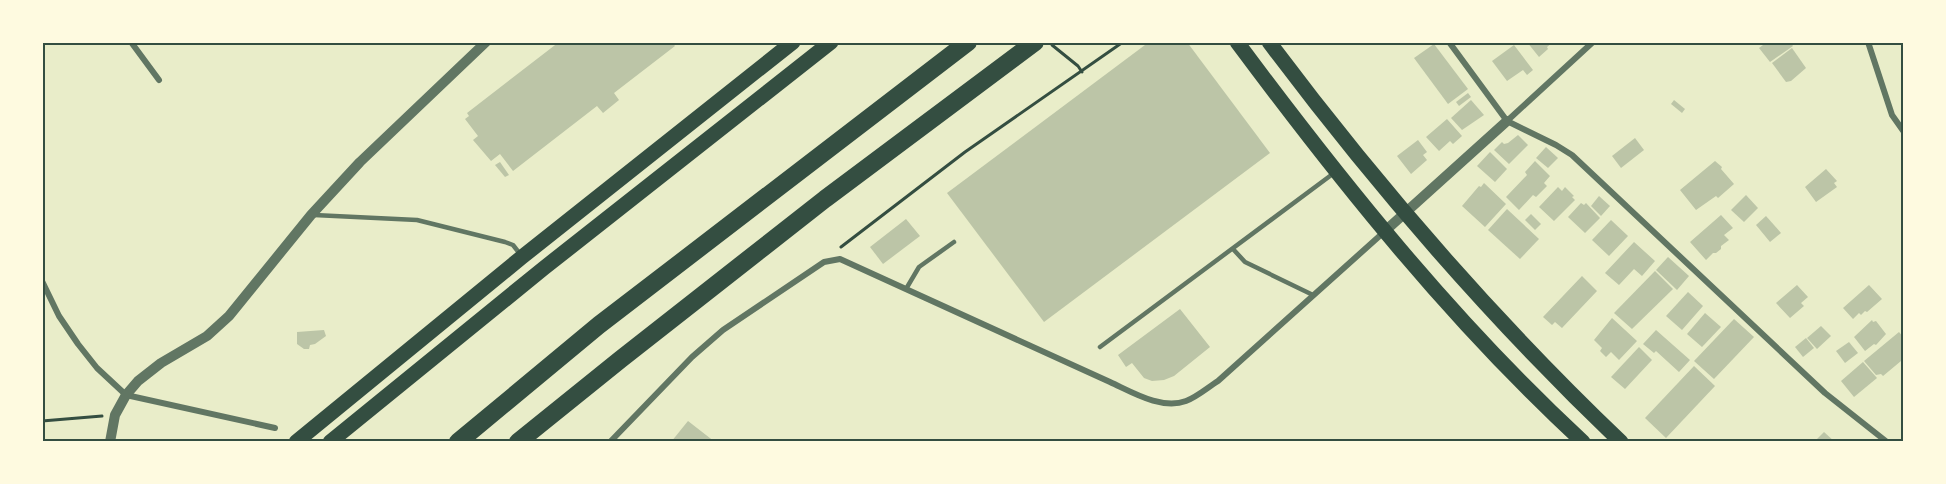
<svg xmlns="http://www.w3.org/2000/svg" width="1946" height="484" font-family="Raleway,sans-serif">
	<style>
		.building { fill: #bcc5a7 }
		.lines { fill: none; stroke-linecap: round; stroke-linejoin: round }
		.path { stroke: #344e41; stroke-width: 3 }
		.service { stroke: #617663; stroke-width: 4.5 }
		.minor { stroke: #617663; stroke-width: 6 }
		.tertiary { stroke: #617663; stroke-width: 10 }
		.primary { stroke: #344e41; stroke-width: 15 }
		.motorway { stroke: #344e41; stroke-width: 18 }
		.neatline { fill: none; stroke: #344e41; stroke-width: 2 }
	</style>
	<rect width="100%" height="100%" fill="#e9edc9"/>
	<g class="building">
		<path d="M559 42H672L675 46 614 93 619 100 603 113 597 106 513 171 500 154 491 161 473 140 478 136 465 119 469 116 467 113Z"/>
		<path d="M1149 42H1187L1270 153 1044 322 947 193Z"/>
		<path d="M1527 42H1553L1547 47 1548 49 1539 57Z"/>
		<path d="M1767 42H1790L1793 46 1770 62 1759 48Z"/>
		<path d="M1434 44 1468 89 1448 104 1414 58Z"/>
		<path d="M1514 45 1533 70 1527 75 1523 70 1507 81 1492 61Z"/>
		<path d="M1792 48 1806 68 1791 81 1786 82 1772 63Z"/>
		<path d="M1468 93 1471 97 1459 106 1456 102Z"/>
		<path d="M1471 100 1484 115 1462 130 1451 118Z"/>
		<path d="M1674 100 1685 109 1682 113 1671 104Z"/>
		<path d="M1447 119 1462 136 1453 144 1450 141 1439 151 1426 137Z"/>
		<path d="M1518 135 1528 145 1509 164 1494 150 1502 142 1504 144 1508 143Z"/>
		<path d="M1635 138 1644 150 1621 168 1612 156Z"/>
		<path d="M1418 140 1427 152 1423 155 1427 160 1411 174 1397 156Z"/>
		<path d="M1546 147 1558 158 1548 168 1536 158Z"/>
		<path d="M1490 152 1507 169 1495 182 1477 166Z"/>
		<path d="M1535 161 1550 176 1544 183 1547 186 1536 197 1533 195 1519 210 1506 197 1527 175 1525 172Z"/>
		<path d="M1715 161 1722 167 1721 169 1734 184 1718 198 1716 196 1696 210 1680 190Z"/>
		<path d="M500 162 509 175 505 177 495 165Z"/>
		<path d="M1826 169 1837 181 1834 183 1837 187 1816 202 1805 187Z"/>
		<path d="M1484 183 1506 204 1485 227 1462 206 1479 186 1481 187Z"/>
		<path d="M1558 187 1562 191 1565 187 1574 196 1572 197 1575 200 1554 221 1539 207Z"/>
		<path d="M1746 195 1758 208 1744 222 1731 210Z"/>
		<path d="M1599 196 1610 206 1601 216 1591 206Z"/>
		<path d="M1581 203 1584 205 1586 203 1600 218 1585 233 1568 217Z"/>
		<path d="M1507 209 1539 239 1520 259 1488 230Z"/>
		<path d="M1531 214 1541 224 1535 230 1525 220Z"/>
		<path d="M1721 215 1733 228 1724 235 1729 240 1721 246V249L1716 253H1713L1706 260 1690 242Z"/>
		<path d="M1766 216 1781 233 1770 242 1756 225Z"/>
		<path d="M906 219 920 236 883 264 870 247Z"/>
		<path d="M1611 220 1628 236 1609 256 1592 240Z"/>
		<path d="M1634 242 1655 261 1642 276 1634 269 1619 285 1605 273Z"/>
		<path d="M1668 257 1689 276 1677 290 1656 270Z"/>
		<path d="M1655 271 1673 289 1632 329 1614 313Z"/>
		<path d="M1582 276 1597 291 1562 328 1555 322 1552 325 1543 317Z"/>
		<path d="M1797 285 1808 297 1801 303 1804 306 1790 318 1776 303Z"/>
		<path d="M1869 285 1882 299 1867 312 1865 311 1861 315 1859 313 1853 319 1843 308Z"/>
		<path d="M1688 292 1703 306 1682 330 1666 316Z"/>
		<path d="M1180 309 1210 347 1174 376 1164 380 1152 381 1144 378 1132 363 1126 367 1118 355Z"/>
		<path d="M1705 313 1721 327 1702 347 1687 334Z"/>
		<path d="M1612 318 1637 341 1619 360 1611 352 1606 357 1600 351 1602 348 1594 340Z"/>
		<path d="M1734 319 1754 337 1714 379 1694 361Z"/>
		<path d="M1872 320 1873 322 1876 321 1886 334 1876 345 1874 344 1865 351 1854 337Z"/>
		<path d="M1821 326 1831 336 1817 349 1807 338Z"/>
		<path d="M324 330 326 336 315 344 310 345 309 349H304L297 344V332Z"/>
		<path d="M1656 330 1690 360 1679 372 1656 351 1654 353 1643 344Z"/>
		<path d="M1899 332 1904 338V364L1901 361 1883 376 1881 374 1876 375 1864 361Z"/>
		<path d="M1806 338 1814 348 1803 357 1795 347Z"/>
		<path d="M1849 342 1858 353 1845 363 1836 351Z"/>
		<path d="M1639 347 1652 360 1625 389 1611 377Z"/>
		<path d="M1863 362 1877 378 1854 397 1841 381Z"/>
		<path d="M1694 366 1715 386 1666 438 1645 418Z"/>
		<path d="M688 421 715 442H671Z"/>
		<path d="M1824 432 1835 442H1814Z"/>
	</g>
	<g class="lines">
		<g class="path">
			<path d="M1052 45 1078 66 1082 72"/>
			<path d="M841 247 965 152 1123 42"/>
			<path d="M42 421 102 416"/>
		</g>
		<g class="service">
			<path d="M314 215 417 220 505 242 513 245 520 254"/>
			<path d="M1233 249 1245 262 1313 295"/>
			<path d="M906 289 919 267 954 242"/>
			<path d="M1100 347 1334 173"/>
		</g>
		<g class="minor">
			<path d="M131 42 159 80"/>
			<path d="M1449 42 1507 121 1556 145 1572 155 1825 393 1887 442"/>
			<path d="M1868 42 1892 115 1904 132"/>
			<path d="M1507 121 1593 42"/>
			<path d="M42 281 59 316 78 344 97 368 126 395 275 428"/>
			<path d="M610 442 692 357 723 330 824 262 840 259 1110 382C1132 392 1161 410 1186 401 1197 397 1207 388 1218 381L1384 232"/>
		</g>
		<g class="tertiary">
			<path d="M1385 231 1507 121"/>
			<path d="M110 442 115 415 126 395 138 381 161 363 207 336 229 316 311 215 360 162 486 42"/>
		</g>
		<g class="primary">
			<path d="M1237 42C1342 183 1453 322 1583 442"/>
			<path d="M1269 42C1377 186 1491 318 1621 442"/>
			<path d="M296 442 522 257 793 42"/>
			<path d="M330 442 544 268 831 42"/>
		</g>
		<g class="motorway">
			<path d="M458 442 599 325 968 42"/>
			<path d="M518 442 621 359 825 199 1035 42"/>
		</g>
	</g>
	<rect width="1946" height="484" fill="none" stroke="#fefae0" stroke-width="87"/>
	<rect x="44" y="44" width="1858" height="396" class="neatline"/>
</svg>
